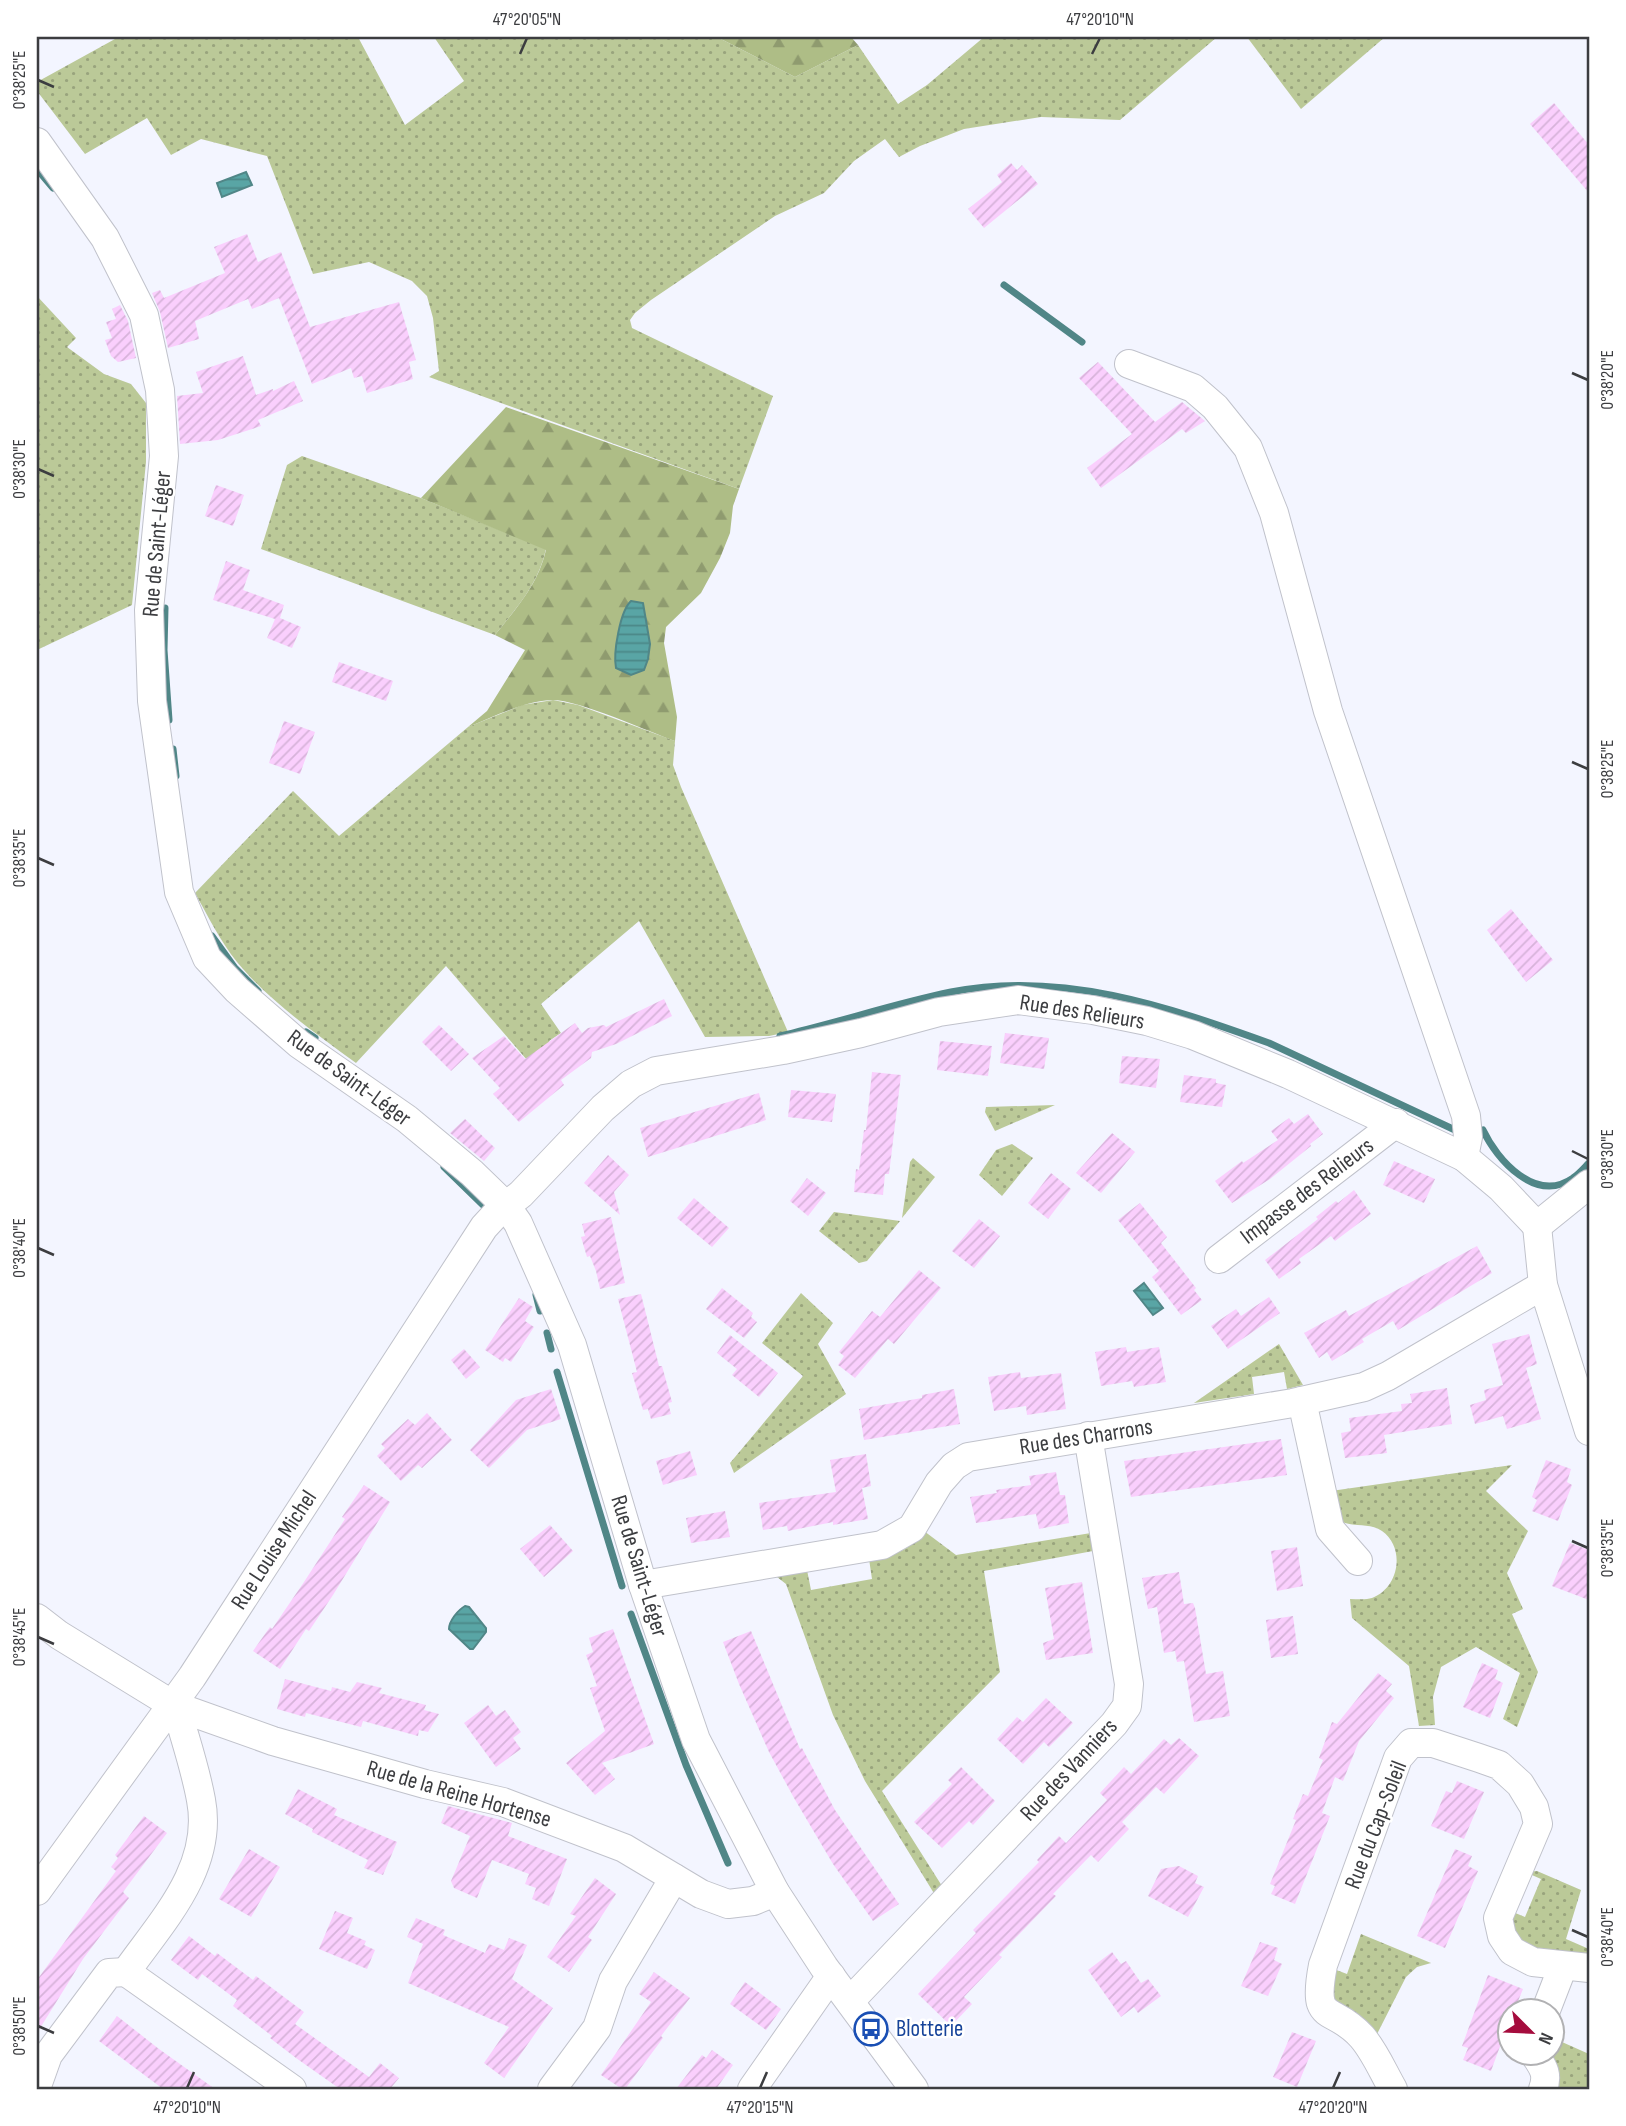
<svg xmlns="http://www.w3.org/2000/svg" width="1626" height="2126" font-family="'Sofia Sans Condensed',sans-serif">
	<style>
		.grass { fill: url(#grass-dots) }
		.forest { fill: url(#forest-firs) }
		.water { fill: url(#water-rules); stroke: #508687; stroke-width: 2 }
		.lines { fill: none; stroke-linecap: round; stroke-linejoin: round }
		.stream { stroke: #508687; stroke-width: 7 }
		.building { fill: url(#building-hatch) }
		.street-casing { stroke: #c0c2cb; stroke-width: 30 }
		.street { stroke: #fff; stroke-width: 28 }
		.ticks { fill: none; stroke: #3c3d40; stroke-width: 2.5 }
		.labels { text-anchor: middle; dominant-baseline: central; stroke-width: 5; stroke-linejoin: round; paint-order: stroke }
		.street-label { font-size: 23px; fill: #3c3d40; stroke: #fff }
		.transit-label { font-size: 23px; fill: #164399; stroke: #fff; text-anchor: start }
		.neatline { fill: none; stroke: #3c3d40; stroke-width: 2.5 }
		.ticks-label { font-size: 18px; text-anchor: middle; fill: #3c3d40 }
	</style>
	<defs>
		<pattern id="grass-dots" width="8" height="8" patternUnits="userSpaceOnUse" patternTransform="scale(1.75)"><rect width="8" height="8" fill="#bbc998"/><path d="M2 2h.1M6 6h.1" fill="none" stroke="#99a47d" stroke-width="1.8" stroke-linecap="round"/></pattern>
		<pattern id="forest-firs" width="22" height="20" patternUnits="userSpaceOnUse" patternTransform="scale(1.75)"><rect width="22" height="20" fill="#aebd86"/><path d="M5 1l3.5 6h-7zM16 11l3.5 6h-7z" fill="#8f9b6f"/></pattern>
		<pattern id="water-rules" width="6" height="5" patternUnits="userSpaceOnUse" patternTransform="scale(1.75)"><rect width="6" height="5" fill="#59a5a5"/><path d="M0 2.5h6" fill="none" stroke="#4b8888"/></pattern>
		<pattern id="building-hatch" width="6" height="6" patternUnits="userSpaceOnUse" patternTransform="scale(1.75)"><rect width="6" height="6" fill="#facffd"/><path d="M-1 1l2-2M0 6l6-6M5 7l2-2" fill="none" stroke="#d7b3da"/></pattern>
	</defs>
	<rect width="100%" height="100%" fill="#f3f5ff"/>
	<g class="grass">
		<path d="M114 37H358L405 125 464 81 434 37H709L719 38 795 77 858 45 898 104 927 85 984 37H1217L1120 120 1041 117 964 129 920 146 899 157 885 139 854 161 824 193 775 216 651 300 635 313 630 320 632 328 773 396 739 489 429 377 439 371 433 318 427 296 412 281 369 262 313 274 267 156 201 139 171 155 147 118 85 154 37 91V82L115 39Z"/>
		<path d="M1247 37H1385L1301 109Z"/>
		<path d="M37 296 76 338 67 347 104 374 131 384 146 403V462L132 605 37 650Z"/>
		<path d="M302 456 421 498 546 549C538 585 517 607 495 635L261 549 287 465Z"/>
		<path d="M553 700 578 705 675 741 673 765 681 787 788 1032 769 1036 705 1037 639 921 541 1004 561 1033 549 1041 557 1053 533 1067 446 966 356 1063C315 1033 269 1001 237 962 220 941 208 916 195 893L293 791 339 836 468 727 522 705Z"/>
		<path d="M1055 1105 995 1131 985 1112 986 1107Z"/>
		<path d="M1012 1144 1033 1158 1002 1196 979 1175 996 1150Z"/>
		<path d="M913 1158 935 1177 902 1218 910 1162Z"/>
		<path d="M834 1212 900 1221 867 1261 859 1263 819 1231Z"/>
		<path d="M801 1293 833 1323 818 1344 846 1394 734 1473 730 1463 803 1376 762 1343Z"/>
		<path d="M1279 1344 1303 1385 1287 1389 1284 1372 1252 1377 1254 1394 1194 1403Z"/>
		<path d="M1512 1465 1486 1491 1528 1531 1507 1573 1523 1609 1512 1614 1538 1672 1517 1727 1503 1719 1520 1673 1476 1647 1441 1667 1433 1697 1435 1725 1419 1726 1409 1666 1352 1618 1350 1599C1357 1599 1366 1600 1372 1598 1399 1588 1406 1548 1382 1531 1369 1522 1354 1528 1340 1521L1331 1491Z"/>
		<path d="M924 1531 956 1555 1091 1533 1093 1551 984 1571 1000 1672 882 1791 942 1886 935 1895 865 1781 833 1715 786 1584 777 1577 807 1570 811 1590 872 1579 869 1559C895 1554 907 1553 924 1531Z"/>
		<path d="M1537 1871 1581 1890 1566 1939 1589 1949 1587 1956 1532 1949 1512 1932 1508 1910 1525 1917 1541 1879 1525 1872Z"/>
		<path d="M1361 1934 1431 1963 1417 1967 1406 1977 1375 2038 1334 2005 1331 1968 1347 1974Z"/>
		<path d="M1553 2038 1589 2054V2089H1549L1557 2065 1546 2057 1545 2053 1552 2052Z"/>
	</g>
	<g class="forest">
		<path d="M709 37H851L858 45 795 77 719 38Z"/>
		<path d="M506 407 739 489 733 506 730 533 720 558 701 593 666 627 664 643 677 717 675 741C647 731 577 699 551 700 522 702 495 716 468 727L487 711 525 650 495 635C517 607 538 585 546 550L421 498Z"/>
	</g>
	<g class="water">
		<path d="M246 172 252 185 222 197 217 183Z"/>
		<path d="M631 601 643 603 650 644 648 659 644 670 631 675 616 668C613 653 620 611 631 601Z"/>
		<path d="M1144 1283 1163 1308 1153 1315 1134 1291Z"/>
		<path d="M465 1606 469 1607 486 1628V1632L473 1649H470L449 1629C449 1621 458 1610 465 1606Z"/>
	</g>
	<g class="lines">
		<g class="stream">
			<path d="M37 169 53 188"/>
			<path d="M1004 285 1082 342"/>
			<path d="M165 608 164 650 169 720"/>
			<path d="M173 749 176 776"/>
			<path d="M212 936 235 968 258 991"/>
			<path d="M306 1032 315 1038"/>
			<path d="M780 1036C837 1023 893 1004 951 992 1061 970 1166 1006 1269 1043L1455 1130 1458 1123"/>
			<path d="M1483 1130C1497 1160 1536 1204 1573 1178 1579 1174 1584 1168 1589 1163"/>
			<path d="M444 1167 483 1205"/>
			<path d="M536 1295 540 1311"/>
			<path d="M547 1333 551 1349"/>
			<path d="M557 1372 622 1586"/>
			<path d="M631 1614 686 1765 728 1863"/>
		</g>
	</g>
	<g class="building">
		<path d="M1554 103 1589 145V193L1530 124Z"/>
		<path d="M1011 163 1017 170 1022 165 1038 184 984 228 968 209 1002 182 997 175Z"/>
		<path d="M247 234 258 262 281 252 310 327 399 302 416 360 409 362 413 379 367 393 362 376 354 378 351 368 312 384 279 298 252 309 248 299 195 321 199 339 168 348 160 312 152 293 160 290 164 298 225 273 214 247Z"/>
		<path d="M120 305 128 321 136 358 118 362 111 356 105 340 112 338 106 322 116 319 112 309Z"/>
		<path d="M243 356 256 395 273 389V391L294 381 303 401 258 420 261 426 218 440 180 444 177 396 203 393 196 372Z"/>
		<path d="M1098 362 1155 422 1182 402 1205 421 1186 433 1182 429 1101 488 1087 468 1132 434 1079 378Z"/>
		<path d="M216 485 244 495 233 526 205 516Z"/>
		<path d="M226 561 250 570 243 590 284 605 280 618 301 627 292 648 267 638 275 619 213 600Z"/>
		<path d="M339 662 393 681 386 701 332 682Z"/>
		<path d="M284 721 315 732 300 774 269 763Z"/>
		<path d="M1511 909 1553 960 1526 982 1487 930Z"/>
		<path d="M664 999 672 1016 616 1044 592 1052 591 1058 561 1080 564 1085 519 1122 493 1094 500 1088 472 1058 504 1036 525 1059 575 1023 582 1033 588 1028 604 1025 606 1027Z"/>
		<path d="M439 1025 469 1054 451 1071 422 1042Z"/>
		<path d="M1005 1033 1049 1038 1044 1069 1000 1063Z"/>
		<path d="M940 1041 992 1046 988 1076 937 1070Z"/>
		<path d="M1122 1056 1160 1059 1156 1088 1119 1083Z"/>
		<path d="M872 1072 901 1075 889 1174H885L883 1195 854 1192 856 1169 859 1170 864 1130H866Z"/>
		<path d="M1184 1075 1216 1079V1083L1226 1085 1222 1107 1180 1102Z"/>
		<path d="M791 1090 836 1094 832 1122 788 1117Z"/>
		<path d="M759 1093 766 1120 648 1157 640 1128Z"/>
		<path d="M1308 1114 1323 1134 1310 1144 1311 1146 1270 1179 1232 1203 1215 1181 1242 1161 1243 1163 1278 1140 1271 1131 1289 1118 1294 1124Z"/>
		<path d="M465 1119 495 1148 484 1161 450 1133Z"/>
		<path d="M1112 1133 1135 1152 1101 1193 1076 1173Z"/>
		<path d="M608 1155 629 1175 614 1192 620 1215 584 1183Z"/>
		<path d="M1394 1161 1435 1179 1424 1203 1383 1185Z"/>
		<path d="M1051 1173 1071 1189 1048 1219 1028 1203Z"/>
		<path d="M807 1178 826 1193 808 1216 790 1201Z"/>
		<path d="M1354 1190 1371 1214 1335 1241 1331 1236 1299 1259 1301 1263 1279 1279 1265 1260 1318 1219 1316 1217 1336 1201 1338 1203Z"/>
		<path d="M694 1198 729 1228 712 1247 677 1218Z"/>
		<path d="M1140 1203 1167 1237 1161 1243 1196 1288 1194 1290 1202 1300 1181 1315 1152 1277 1159 1271 1118 1220Z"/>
		<path d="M611 1217 625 1283 600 1289 596 1271 590 1256 587 1257 581 1237 585 1236 582 1224Z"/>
		<path d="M979 1219 1000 1236 974 1268 952 1251Z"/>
		<path d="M1477 1246 1492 1273 1398 1330 1393 1321 1362 1339 1364 1342 1332 1361 1327 1352 1319 1358 1304 1333 1346 1310 1349 1316Z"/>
		<path d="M919 1270 941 1288 894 1344 888 1339 855 1378 838 1365 844 1356 839 1352 872 1311 880 1317Z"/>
		<path d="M722 1288 753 1313 751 1317 757 1322 744 1338 706 1309Z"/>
		<path d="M641 1294 659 1366H662L672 1402 668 1403 671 1414 651 1419 648 1409 643 1410 632 1373 637 1372 618 1299Z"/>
		<path d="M1269 1297 1280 1313 1228 1349 1211 1326 1236 1309 1241 1316Z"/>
		<path d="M519 1298 533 1307 525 1321 534 1327 511 1362 505 1358 503 1362 485 1350Z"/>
		<path d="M1529 1334 1537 1364 1526 1368 1541 1419 1507 1429 1503 1416 1475 1424 1470 1405 1486 1400 1484 1390 1503 1385 1492 1344Z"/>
		<path d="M730 1335 778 1373 759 1397 732 1375 737 1369 717 1353Z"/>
		<path d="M1126 1347 1127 1352 1159 1347 1166 1382 1134 1387 1132 1381 1101 1386 1095 1352Z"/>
		<path d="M464 1349 480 1367 466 1379 451 1360Z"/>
		<path d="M1020 1372 1021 1378 1061 1373 1066 1409 1027 1415 1026 1406 994 1411 988 1377Z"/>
		<path d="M1447 1388 1452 1424 1384 1435 1387 1453 1345 1458 1341 1433 1351 1431 1349 1418 1402 1411 1401 1404 1412 1403 1410 1394Z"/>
		<path d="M551 1389 561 1419 527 1430 489 1468 470 1450 516 1400Z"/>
		<path d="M954 1389 960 1424 864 1440 859 1409 922 1398V1395Z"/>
		<path d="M427 1413 452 1440 422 1468 418 1465 401 1481 377 1456 385 1448 381 1444 408 1419 415 1425Z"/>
		<path d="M1281 1439 1287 1475 1131 1497 1124 1461Z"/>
		<path d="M690 1451 697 1475 663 1485 656 1461Z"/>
		<path d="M866 1454 871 1486 862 1488 868 1519 833 1525V1522L788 1531 787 1526 763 1530 759 1503 836 1492 830 1460Z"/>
		<path d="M1546 1460 1571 1469 1567 1482 1572 1485 1558 1521 1532 1511 1537 1500 1532 1497Z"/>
		<path d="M1056 1472 1060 1495H1065L1069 1523 1039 1529 1036 1514 976 1523 970 1497 997 1493 996 1490 1031 1485 1029 1476Z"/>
		<path d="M364 1485 390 1502 333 1595 309 1631 306 1629 280 1669 253 1651 270 1627 272 1629 304 1582 345 1519 342 1517Z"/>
		<path d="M725 1511 730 1537 691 1543 686 1518Z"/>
		<path d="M550 1525 573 1551 544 1577 520 1549Z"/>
		<path d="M1570 1543 1589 1550V1600L1552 1586Z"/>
		<path d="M1297 1547 1303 1586 1277 1591 1271 1551Z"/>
		<path d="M1179 1572 1184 1604 1193 1603 1195 1608 1206 1674 1223 1671 1230 1716 1194 1722 1184 1661 1177 1662 1175 1651 1164 1653 1157 1607 1148 1609 1142 1578Z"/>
		<path d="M1082 1582 1093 1653 1046 1660 1043 1643 1054 1639 1045 1588Z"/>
		<path d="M1293 1616 1298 1654 1271 1658 1266 1620Z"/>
		<path d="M613 1629 654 1744 602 1763 615 1779 595 1795 566 1763 605 1731 590 1688 597 1686 586 1655 593 1652 589 1638Z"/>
		<path d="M751 1631 800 1749 802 1748 835 1810 899 1904 873 1921 833 1864 794 1798 769 1752 739 1684 723 1642Z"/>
		<path d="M1482 1663 1498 1670 1495 1679 1503 1683 1490 1718 1463 1707Z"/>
		<path d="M1378 1673 1392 1684 1386 1691 1394 1698 1359 1741 1343 1781 1335 1777 1322 1813 1330 1816 1295 1904 1271 1894 1275 1886 1270 1884 1296 1820 1293 1819 1303 1794 1308 1796 1323 1760 1319 1758 1332 1722 1337 1724Z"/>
		<path d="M285 1679 331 1691 332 1687 350 1692 357 1682 382 1688 379 1693 426 1705 424 1710 439 1714 428 1732 419 1730 418 1736 363 1721 361 1727 306 1713 305 1717 277 1709Z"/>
		<path d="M1046 1698 1073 1723 1049 1747 1044 1742 1023 1764 997 1739 1017 1717 1023 1722Z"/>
		<path d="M488 1705 496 1716 505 1710 521 1732 513 1738 521 1749 496 1767 464 1723Z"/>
		<path d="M1179 1738 1199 1756 1164 1794 1156 1787 1122 1822 1129 1829 1098 1862 1091 1855 1053 1894 1056 1896 999 1955 1002 1957 964 1997 972 2004 951 2026 918 1994 976 1933 973 1930 1039 1862 1037 1860 1059 1836 1066 1843 1107 1800 1100 1793 1124 1767 1131 1774 1164 1739 1171 1745Z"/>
		<path d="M961 1767 995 1801 973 1825 969 1821 942 1848 914 1822 952 1784 948 1780Z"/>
		<path d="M1457 1781 1484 1792 1464 1839 1431 1826 1446 1791 1452 1793Z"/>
		<path d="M298 1789 337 1809 334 1815 397 1842 383 1875 364 1868 368 1860 312 1832 313 1829 285 1814Z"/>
		<path d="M448 1806 512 1823 508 1836 567 1859 549 1906 532 1899 536 1888 525 1884 529 1874 492 1860 477 1898 454 1888 451 1881 470 1836 441 1823Z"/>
		<path d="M144 1816 167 1833 123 1892 129 1898 83 1959 37 2033V1980L116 1871 111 1867 118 1858 115 1855Z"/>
		<path d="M249 1849 280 1867 251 1917 219 1899Z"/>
		<path d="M1455 1849 1472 1856 1468 1866 1478 1871 1445 1948 1417 1936Z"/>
		<path d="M1179 1866 1198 1876 1195 1883 1204 1887 1188 1917 1148 1896 1161 1869Z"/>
		<path d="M595 1878 616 1894 588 1937 592 1940 569 1972 547 1957 576 1916 570 1914Z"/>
		<path d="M335 1911 353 1918 347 1933 366 1941 364 1945 375 1950 367 1969 319 1949Z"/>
		<path d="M416 1918 445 1930 443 1935 485 1953 489 1944 504 1950 509 1938 527 1945 512 1979 553 2008 504 2078 484 2063 509 2027 408 1983 423 1944 407 1937Z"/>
		<path d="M189 1936 215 1956 217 1953 253 1980 256 1976 304 2012 295 2024 369 2077 380 2063 399 2078 390 2089H340L296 2058 270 2038 272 2036 233 2006 237 2000 202 1974 198 1980 171 1960Z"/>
		<path d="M1260 1942 1278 1948 1274 1960 1282 1964 1268 1996 1241 1986Z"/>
		<path d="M1112 1952 1121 1964 1126 1961 1141 1983 1148 1979 1161 1996 1138 2013 1134 2007 1121 2017 1088 1970Z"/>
		<path d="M654 1972 690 1998 661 2036 663 2038 637 2073 625 2089H622L601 2075 651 2002 639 1994Z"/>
		<path d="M1488 1975 1523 1989 1514 2011H1510V2019L1491 2071 1463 2060 1468 2048 1462 2046Z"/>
		<path d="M745 1982 781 2009 766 2030 730 2004Z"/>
		<path d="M117 2016 159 2049 215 2089H163L99 2041Z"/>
		<path d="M1292 2032 1316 2041 1297 2087 1273 2077Z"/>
		<path d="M712 2050 733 2065 716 2089H676L702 2055 706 2058Z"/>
	</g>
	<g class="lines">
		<defs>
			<g id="street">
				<path d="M37 142 105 238 144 315 160 390 164 456 149 610 152 701 179 892 207 958 237 990 299 1044 407 1119 472 1173 506 1206 518 1223 572 1345 643 1585 696 1740 775 1892 824 1967 914 2089"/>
				<path d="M1129 364 1193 388 1215 407 1248 448 1274 513 1328 711 1466 1116 1468 1137 1464 1157"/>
				<path d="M1537 1226 1543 1285 1589 1431"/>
				<path d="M1537 1226 1589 1184"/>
				<path d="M1219 1259 1396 1123"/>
				<path d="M1302 1401 1330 1529 1358 1561"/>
				<path d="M643 1585 882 1545 912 1528 939 1483 954 1466 968 1457 1293 1403 1364 1387 1388 1376 1543 1285"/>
				<path d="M37 1618 59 1635 173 1705 186 1710 273 1741 425 1784 503 1802 624 1848 701 1894 728 1904 753 1901 775 1892"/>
				<path d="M173 1705 179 1717C187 1745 196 1772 201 1800 214 1868 161 1922 126 1972L292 2089"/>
				<path d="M37 1891 192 1677 484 1227 496 1214 521 1194 603 1108 631 1084 656 1071 783 1050 861 1033 939 1012 1018 1000 1093 1010 1147 1021 1193 1035 1288 1074 1464 1157 1501 1188 1537 1226"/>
				<path d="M850 2001 1114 1724 1127 1706 1129 1684 1088 1436"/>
				<path d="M1546 2010 1563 1966"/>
				<path d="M1533 2052C1542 2066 1549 2073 1543 2089"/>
				<path d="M37 2086 48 2055 109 1973 126 1972"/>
				<path d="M552 2089 597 2028 613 1981 674 1878"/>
				<path d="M752 2089 831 1976"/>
				<path d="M1393 2089C1383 2072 1375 2052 1362 2037 1332 2003 1311 2027 1323 1965L1398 1758 1411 1743H1433L1479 1758 1499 1765 1520 1784 1534 1807 1538 1824 1498 1918 1502 1936 1512 1951 1533 1962 1589 1968"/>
			</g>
		</defs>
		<use href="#street" class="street-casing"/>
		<use href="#street" class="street"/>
	</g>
	<path class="ticks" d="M520 54 527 38M1092 54 1100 38M38 80 54 87M1572 373 1588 380M38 469 54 476M1572 762 1588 769M38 858 54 865M1572 1151 1588 1159M38 1248 54 1255M1572 1541 1588 1548M38 1637 54 1644M1572 1930 1588 1937M38 2026 54 2033M187 2088 194 2072M760 2088 767 2072M1333 2088 1340 2072"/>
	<defs>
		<symbol id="bus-ring" viewBox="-11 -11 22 22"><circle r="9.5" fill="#fff" stroke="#1a4fb4" stroke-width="1.5"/><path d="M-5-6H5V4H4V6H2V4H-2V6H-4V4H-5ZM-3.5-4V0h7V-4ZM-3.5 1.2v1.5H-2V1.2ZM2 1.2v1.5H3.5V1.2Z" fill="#1a4fb4"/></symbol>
	</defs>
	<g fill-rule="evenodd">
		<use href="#bus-ring" x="852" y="2010" width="38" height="38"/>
	</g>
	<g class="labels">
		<g class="street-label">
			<text transform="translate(157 544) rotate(-85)">Rue de Saint-Léger</text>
			<text transform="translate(1082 1012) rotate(9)">Rue des Relieurs</text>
			<text transform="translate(349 1078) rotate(36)">Rue de Saint-Léger</text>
			<text transform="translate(1307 1191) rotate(-37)">Impasse des Relieurs</text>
			<text transform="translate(1086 1437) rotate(-9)">Rue des Charrons</text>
			<text transform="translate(274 1550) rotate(-57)">Rue Louise Michel</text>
			<text transform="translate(639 1566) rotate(73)">Rue de Saint-Léger</text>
			<text transform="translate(1069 1770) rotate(-47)">Rue des Vanniers</text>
			<text transform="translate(459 1794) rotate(16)">Rue de la Reine Hortense</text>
			<text transform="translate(1376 1825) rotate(-69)">Rue du Cap-Soleil</text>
		</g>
		<g class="transit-label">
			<text x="896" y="2029">Blotterie</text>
		</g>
	</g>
	<rect width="1626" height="2126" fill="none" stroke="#ffffff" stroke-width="77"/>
	<g transform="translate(1531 2032) rotate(114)"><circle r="33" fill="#ffffff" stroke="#b1b1b3" stroke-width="2"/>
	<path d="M0-5L12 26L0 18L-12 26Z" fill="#a50c3d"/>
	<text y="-10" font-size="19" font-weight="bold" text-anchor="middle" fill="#3c3d40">N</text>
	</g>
	<rect x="38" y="38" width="1550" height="2050" class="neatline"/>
	<g class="ticks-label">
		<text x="527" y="25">47°20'05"N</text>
		<text x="1100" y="25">47°20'10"N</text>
		<text transform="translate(19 80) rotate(-90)" y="6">0°38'25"E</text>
		<text transform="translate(1607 380) rotate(-90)" y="6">0°38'20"E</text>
		<text transform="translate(19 469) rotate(-90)" y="6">0°38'30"E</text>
		<text transform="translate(1607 769) rotate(-90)" y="6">0°38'25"E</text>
		<text transform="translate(19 858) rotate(-90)" y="6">0°38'35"E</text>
		<text transform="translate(1607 1159) rotate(-90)" y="6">0°38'30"E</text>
		<text transform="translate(19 1248) rotate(-90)" y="6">0°38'40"E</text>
		<text transform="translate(1607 1548) rotate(-90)" y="6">0°38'35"E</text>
		<text transform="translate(19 1637) rotate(-90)" y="6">0°38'45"E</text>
		<text transform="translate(1607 1937) rotate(-90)" y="6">0°38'40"E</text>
		<text transform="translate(19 2026) rotate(-90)" y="6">0°38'50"E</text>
		<text x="187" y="2113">47°20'10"N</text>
		<text x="760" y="2113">47°20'15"N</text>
		<text x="1333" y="2113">47°20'20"N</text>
	</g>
</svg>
